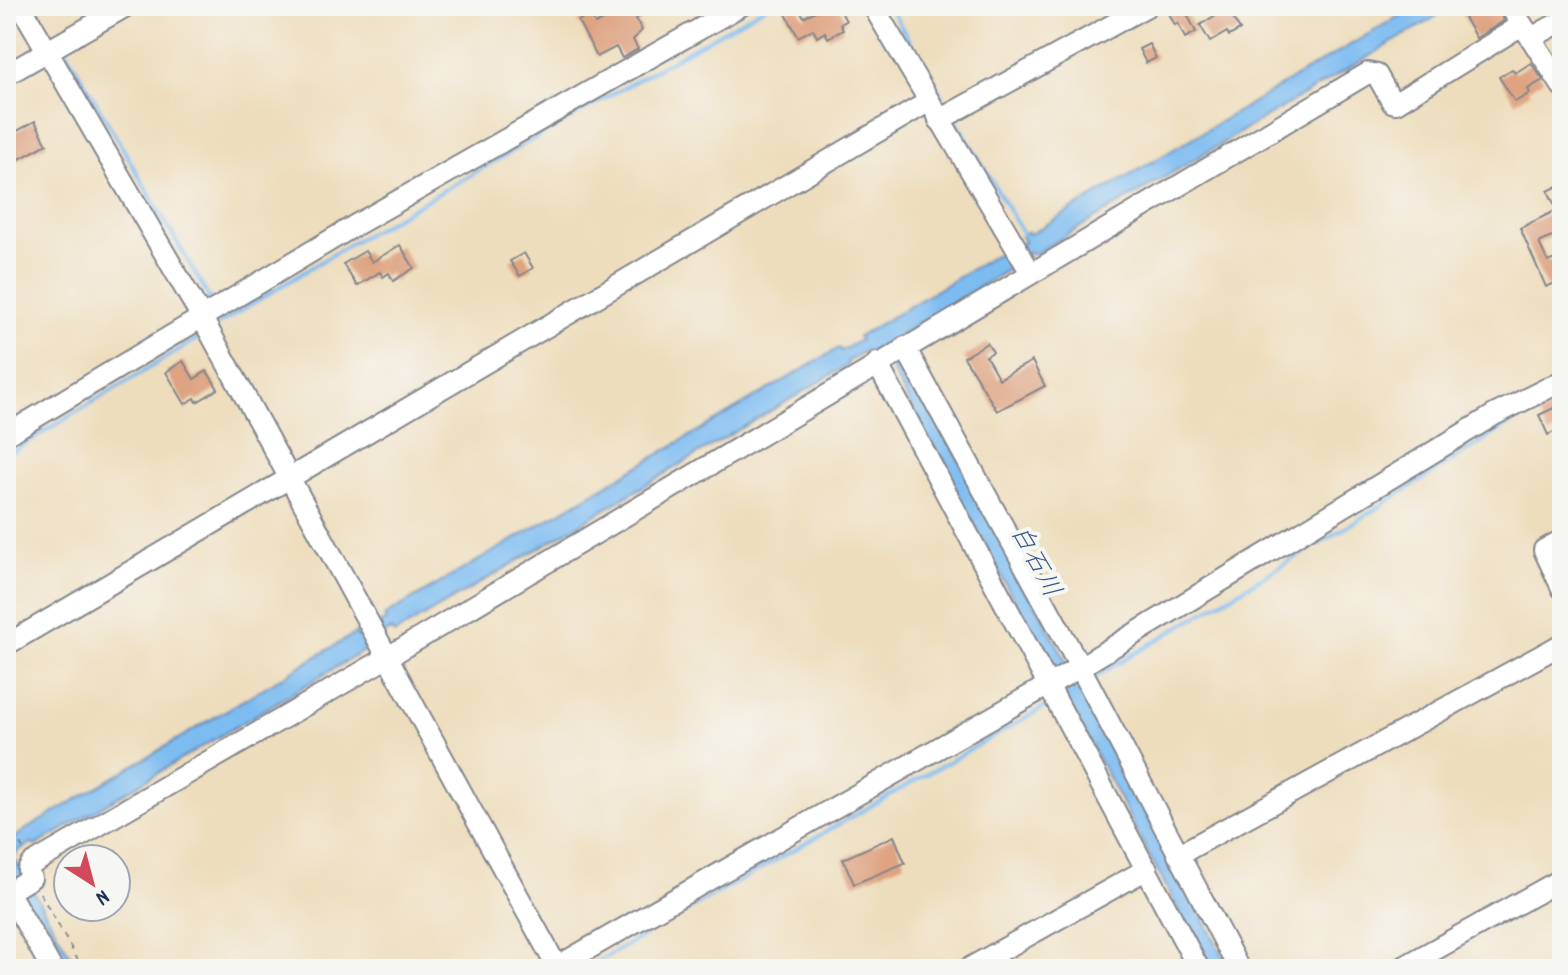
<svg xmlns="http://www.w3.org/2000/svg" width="1568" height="975" font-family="Dekko,'Klee One',sans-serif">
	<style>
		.water { fill: #7dbcf1; stroke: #4c76a8; stroke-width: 2 }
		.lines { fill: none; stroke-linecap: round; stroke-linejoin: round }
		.stream { stroke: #7dbcf1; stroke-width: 4 }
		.building { fill: #dea381 }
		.minor-casing { stroke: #84868d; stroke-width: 24 }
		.path { stroke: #84868d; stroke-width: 2; stroke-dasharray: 6 6; stroke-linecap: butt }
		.minor { stroke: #fff; stroke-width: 20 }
		.labels { text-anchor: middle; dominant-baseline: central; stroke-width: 8; stroke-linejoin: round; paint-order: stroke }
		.water-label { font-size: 26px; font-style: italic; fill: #38598a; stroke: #f6f6f2 }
	</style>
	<rect width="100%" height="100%" fill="#f6f6f2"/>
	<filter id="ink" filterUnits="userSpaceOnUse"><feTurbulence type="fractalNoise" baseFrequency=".0125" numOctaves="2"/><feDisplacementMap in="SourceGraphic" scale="16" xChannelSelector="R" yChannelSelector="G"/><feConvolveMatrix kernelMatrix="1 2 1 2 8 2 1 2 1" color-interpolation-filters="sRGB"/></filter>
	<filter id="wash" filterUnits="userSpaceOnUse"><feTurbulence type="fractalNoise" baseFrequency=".006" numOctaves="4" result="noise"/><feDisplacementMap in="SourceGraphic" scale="32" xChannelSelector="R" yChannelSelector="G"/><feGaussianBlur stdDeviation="1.8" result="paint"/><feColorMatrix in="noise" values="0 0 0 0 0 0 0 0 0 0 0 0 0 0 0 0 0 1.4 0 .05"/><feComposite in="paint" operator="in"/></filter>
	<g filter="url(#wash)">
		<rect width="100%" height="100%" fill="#eeddbc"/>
		<path class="water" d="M1416 6H1443L1437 16 1033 255 1030 252 1011 264 1012 267 891 340 900 358 904 357 1230 969H1210L889 365 891 363 881 345 868 353 866 350 847 362 848 365 394 634 391 630 363 646 365 650 35 846 32 843 18 851 14 858 78 969H60L6 872V841H11L25 830 356 633 358 637 386 620 384 616 839 348 841 351 860 340 858 337 1002 251 1004 254 1024 242 1021 236 1028 232 1030 234Z"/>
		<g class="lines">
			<g class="stream">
				<path d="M889 6 948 106"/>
				<path d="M66 50 211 301"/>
				<path d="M956 120 1026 239"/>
				<path d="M219 324 353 242 767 6"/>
				<path d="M6 455 200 337"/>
				<path d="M1092 679 1355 522 1535 408 1562 395"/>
				<path d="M585 969 1050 704"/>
			</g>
		</g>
		<g id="blocks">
			<g class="building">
				<path d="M629 6H636L642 15 636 19 642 30 633 40 638 49 622 58 616 47 597 57 578 21 590 14 595 24Z"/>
				<path d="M797 6 804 17 825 6H838L846 21 840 24 843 30 828 38 825 32 817 37 813 29 798 37 785 12Z"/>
				<path d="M1165 6H1183L1196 32 1185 38 1178 23 1175 25Z"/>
				<path d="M1475 6H1497L1504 21 1476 38 1462 14Z"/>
				<path d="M1227 8 1240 30 1229 36 1227 32 1210 42 1200 25Z"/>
				<path d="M1149 44 1156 58 1146 63 1139 49Z"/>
				<path d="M1531 63 1543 80 1528 89 1530 93 1515 102 1499 77 1512 69 1515 73Z"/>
				<path d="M35 121 47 144 16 161 13 156 6 159V137Z"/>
				<path d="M1562 184V232L1539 243 1548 262 1562 256V280L1546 287 1520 228 1557 210 1548 191Z"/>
				<path d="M400 245 414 268 393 281 389 273 383 277 380 272 357 286 343 264 365 251 372 262Z"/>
				<path d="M524 253 533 268 520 276 510 261Z"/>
				<path d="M987 343 993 352 986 356 999 379 1032 361 1045 386 997 411 964 357Z"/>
				<path d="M183 361 194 379 207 371 218 389 197 402 195 398 185 404 166 372Z"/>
				<path d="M1562 404V428L1548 435 1539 415Z"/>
				<path d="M894 836 905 863 854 884 843 859Z"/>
			</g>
		</g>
	</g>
	<g filter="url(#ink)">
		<use href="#blocks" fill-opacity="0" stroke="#84868d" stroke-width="2"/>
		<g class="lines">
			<defs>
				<g id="minor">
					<path d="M21 6 201 316 558 969"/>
					<path d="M873 6 1031 273"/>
					<path d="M1510 6 1562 86"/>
					<path d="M1531 38 1562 21"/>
					<path d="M6 75 126 6"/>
					<path d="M939 120 1147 6"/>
					<path d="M905 347 1080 667 1239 969"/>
					<path d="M877 363 1199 969"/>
					<path d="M6 435 354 226 740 6"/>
					<path d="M1562 540 1544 550 1562 588"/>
					<path d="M6 645 928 102"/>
					<path d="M1178 855 1562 644"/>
					<path d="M6 888 52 969"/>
					<path d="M8 892 31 878 28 870 32 864 388 657 1368 73 1377 75 1392 102 1396 103 1522 25"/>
					<path d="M553 969 1080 667 1494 415 1562 381"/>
					<path d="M968 969 1147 869"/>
					<path d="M1400 969 1562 879"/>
				</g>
			</defs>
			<use href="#minor" class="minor-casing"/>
			<g class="path">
				<path d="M14 833 23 849"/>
				<path d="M40 893 83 969"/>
			</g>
			<use href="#minor" class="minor"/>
		</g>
	</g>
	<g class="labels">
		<g class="water-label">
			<text transform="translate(1034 562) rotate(62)">白石川</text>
		</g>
	</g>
	<rect width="1568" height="975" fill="none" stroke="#f6f6f2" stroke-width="32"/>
	<g transform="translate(92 883) rotate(144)"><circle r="38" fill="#f6f6f2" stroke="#9ea6b7" stroke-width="2"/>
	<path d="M0-6L14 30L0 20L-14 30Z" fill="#d1495b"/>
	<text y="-12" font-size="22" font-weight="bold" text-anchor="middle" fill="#1b2f5e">N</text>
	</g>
</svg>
